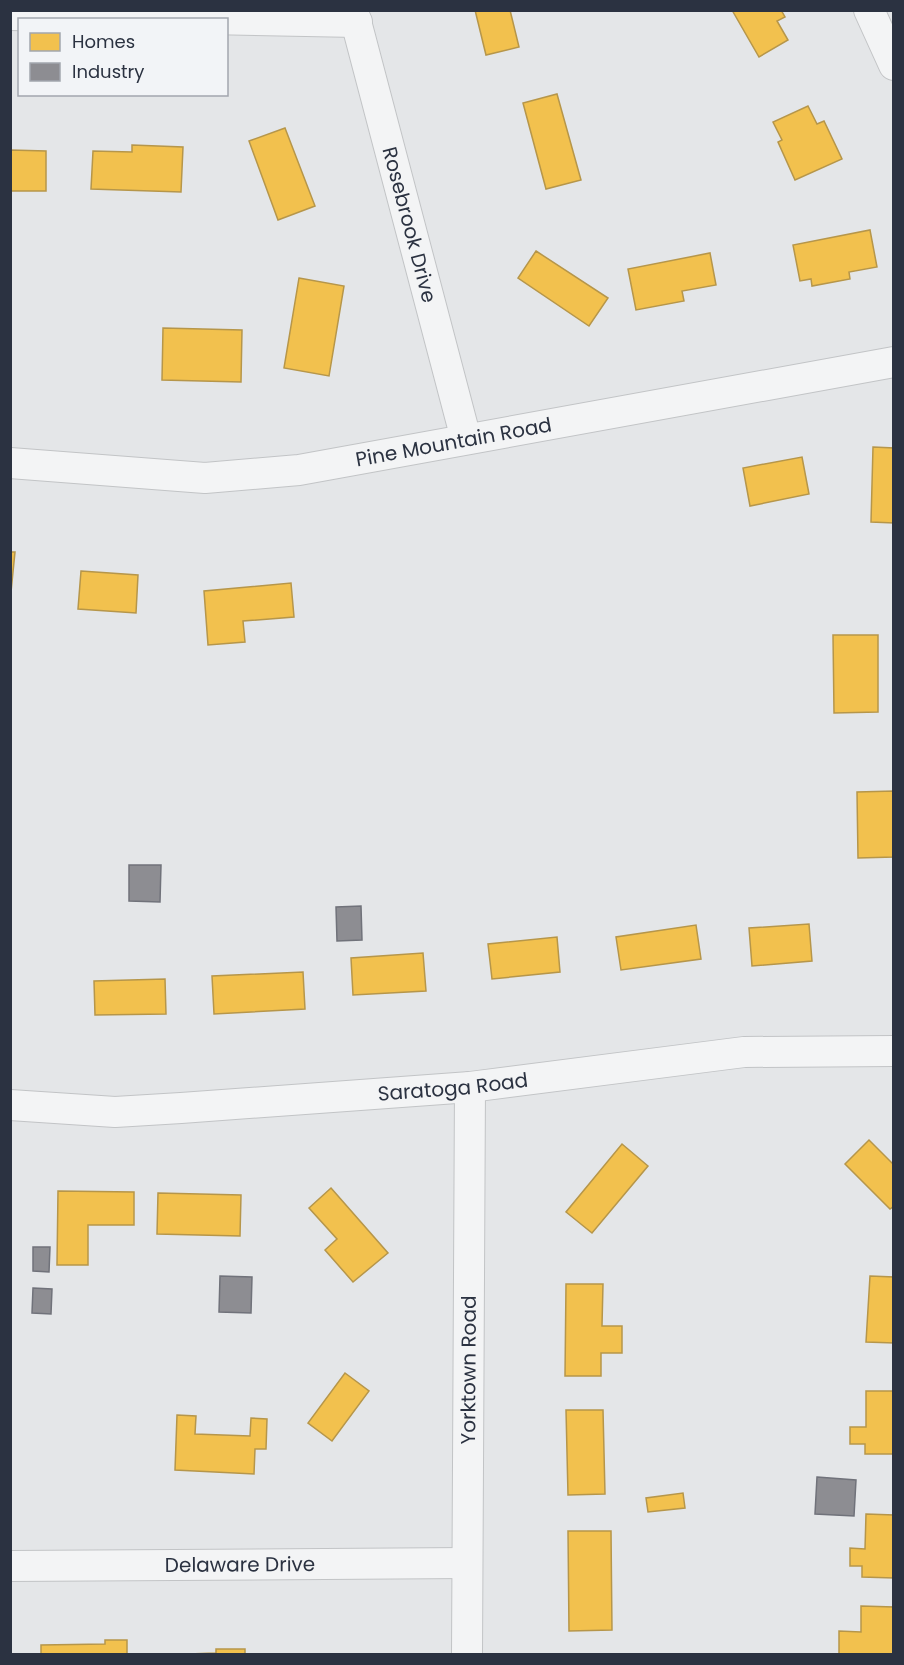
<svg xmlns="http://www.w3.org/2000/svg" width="904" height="1665" font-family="Poppins,sans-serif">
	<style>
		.homes { fill: #f2c14e; stroke: #b6964a; stroke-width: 1.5 }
		.industry { fill: #8d8d92; stroke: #70727a; stroke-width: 1.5 }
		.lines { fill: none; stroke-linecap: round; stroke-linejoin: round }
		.street-casing { stroke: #c2c4c6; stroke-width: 32 }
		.street { stroke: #f3f4f5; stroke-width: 30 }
		.labels { text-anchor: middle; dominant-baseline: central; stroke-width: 6; stroke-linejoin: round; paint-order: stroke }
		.street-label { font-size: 20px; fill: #2b3241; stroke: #f2f4f7 }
	</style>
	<rect width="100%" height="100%" fill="#e4e6e8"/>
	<g class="homes">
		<path d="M475 10H510L519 47 486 55Z"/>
		<path d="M732 10H781L785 17 777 21 788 40 759 57Z"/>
		<path d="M557 94 581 180 546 189 523 103Z"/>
		<path d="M808 106 817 124 824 121 842 159 795 180 778 142 782 140 773 122Z"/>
		<path d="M285 128 315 206 278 220 249 141Z"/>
		<path d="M132 145 183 147 181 192 91 189 93 151 132 152Z"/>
		<path d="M10 150 46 151V191H10Z"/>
		<path d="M870 230 877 267 849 272 850 279 812 286 811 279 800 281 793 245Z"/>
		<path d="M536 251 608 298 589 326 518 278Z"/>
		<path d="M710 253 716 285 682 291 684 301 636 310 628 269Z"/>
		<path d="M299 278 344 286 329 376 284 368Z"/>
		<path d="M163 328 242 330 241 382 162 380Z"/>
		<path d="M873 447 894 448V523L871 522Z"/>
		<path d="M802 457 809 494 750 506 743 468Z"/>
		<path d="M10 552H15L11 592H10Z"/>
		<path d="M81 571 138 575 136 613 78 609Z"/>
		<path d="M291 583 294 617 243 621 245 642 208 645 204 591Z"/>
		<path d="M833 635H878V712L834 713Z"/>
		<path d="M894 791V857L858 858 857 792Z"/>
		<path d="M809 924 812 961 752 966 749 928Z"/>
		<path d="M696 925 701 959 621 970 616 937Z"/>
		<path d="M557 937 560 972 492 979 488 944Z"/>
		<path d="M423 953 426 991 353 995 351 958Z"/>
		<path d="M303 972 305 1009 214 1014 212 976Z"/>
		<path d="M165 979 166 1014 95 1015 94 981Z"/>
		<path d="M869 1140 894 1165V1206L890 1209 845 1164Z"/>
		<path d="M622 1144 648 1166 592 1233 566 1212Z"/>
		<path d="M331 1188 388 1253 353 1282 325 1250 337 1239 309 1208Z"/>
		<path d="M58 1191 134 1192V1225H88V1265H57Z"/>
		<path d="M158 1193 241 1195 240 1236 157 1234Z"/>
		<path d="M870 1276 894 1277V1343L866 1342Z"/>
		<path d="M566 1284H603L602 1326H622V1353H601V1376H565Z"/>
		<path d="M345 1373 369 1391 332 1441 308 1423Z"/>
		<path d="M866 1391H894V1454H865V1444H850V1427H866Z"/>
		<path d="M566 1410H603L605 1494 568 1495Z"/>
		<path d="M177 1415 196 1416 195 1434 250 1436 251 1418 267 1419 266 1449H255L254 1474 175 1470Z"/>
		<path d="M683 1493 685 1508 648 1512 646 1498Z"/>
		<path d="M866 1514 894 1515V1578L862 1577V1566H850V1548L865 1549Z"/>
		<path d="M568 1531H611L612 1630 569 1631Z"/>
		<path d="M861 1606 894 1607V1654H839V1631L861 1632Z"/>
		<path d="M105 1640H127V1654H41V1645L105 1644Z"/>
		<path d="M216 1649H245V1654H274H188L216 1653Z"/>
	</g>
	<g class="industry">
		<path d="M129 865H161L160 902 129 901Z"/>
		<path d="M361 906 362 940 337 941 336 907Z"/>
		<path d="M33 1247H50L49 1272 33 1271Z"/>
		<path d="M220 1276 252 1277 251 1313 219 1312Z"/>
		<path d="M33 1288 52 1289 51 1314 32 1313Z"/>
		<path d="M817 1477 856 1480 854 1516 815 1514Z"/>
	</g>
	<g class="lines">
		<defs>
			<g id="street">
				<path id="s1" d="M353 10 466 439"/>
				<path d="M869 10 894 65"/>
				<path d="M10 15 357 22"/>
				<path id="s2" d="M10 463 205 478 299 470 894 362"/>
				<path id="s3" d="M10 1105 115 1112 181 1108 470 1087 744 1052 894 1051"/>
				<path id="s4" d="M10 1566 467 1563"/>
				<path id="s5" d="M467 1654 470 1087"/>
			</g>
		</defs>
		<use href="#street" class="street-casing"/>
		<use href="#street" class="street"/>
	</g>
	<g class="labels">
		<g class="street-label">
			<text stroke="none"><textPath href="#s1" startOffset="222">Rosebrook Drive</textPath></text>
			<text stroke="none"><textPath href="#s2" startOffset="447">Pine Mountain Road</textPath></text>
			<text stroke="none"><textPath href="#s3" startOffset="444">Saratoga Road</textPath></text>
			<text stroke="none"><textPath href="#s5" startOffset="284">Yorktown Road</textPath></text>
			<text stroke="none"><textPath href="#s4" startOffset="230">Delaware Drive</textPath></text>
		</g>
	</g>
	<rect width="904" height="1665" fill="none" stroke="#2b3241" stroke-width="24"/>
	<rect x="18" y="18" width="210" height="78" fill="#f2f4f7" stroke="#a2a6ae" stroke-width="1.5"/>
	<rect x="30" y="33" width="30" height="18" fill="#f2c14e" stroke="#a2a6ae" stroke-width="1.5"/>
	<text x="72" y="48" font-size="18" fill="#2b3241">Homes</text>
	<rect x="30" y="63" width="30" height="18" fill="#8d8d92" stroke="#a2a6ae" stroke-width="1.5"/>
	<text x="72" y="78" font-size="18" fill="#2b3241">Industry</text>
</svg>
